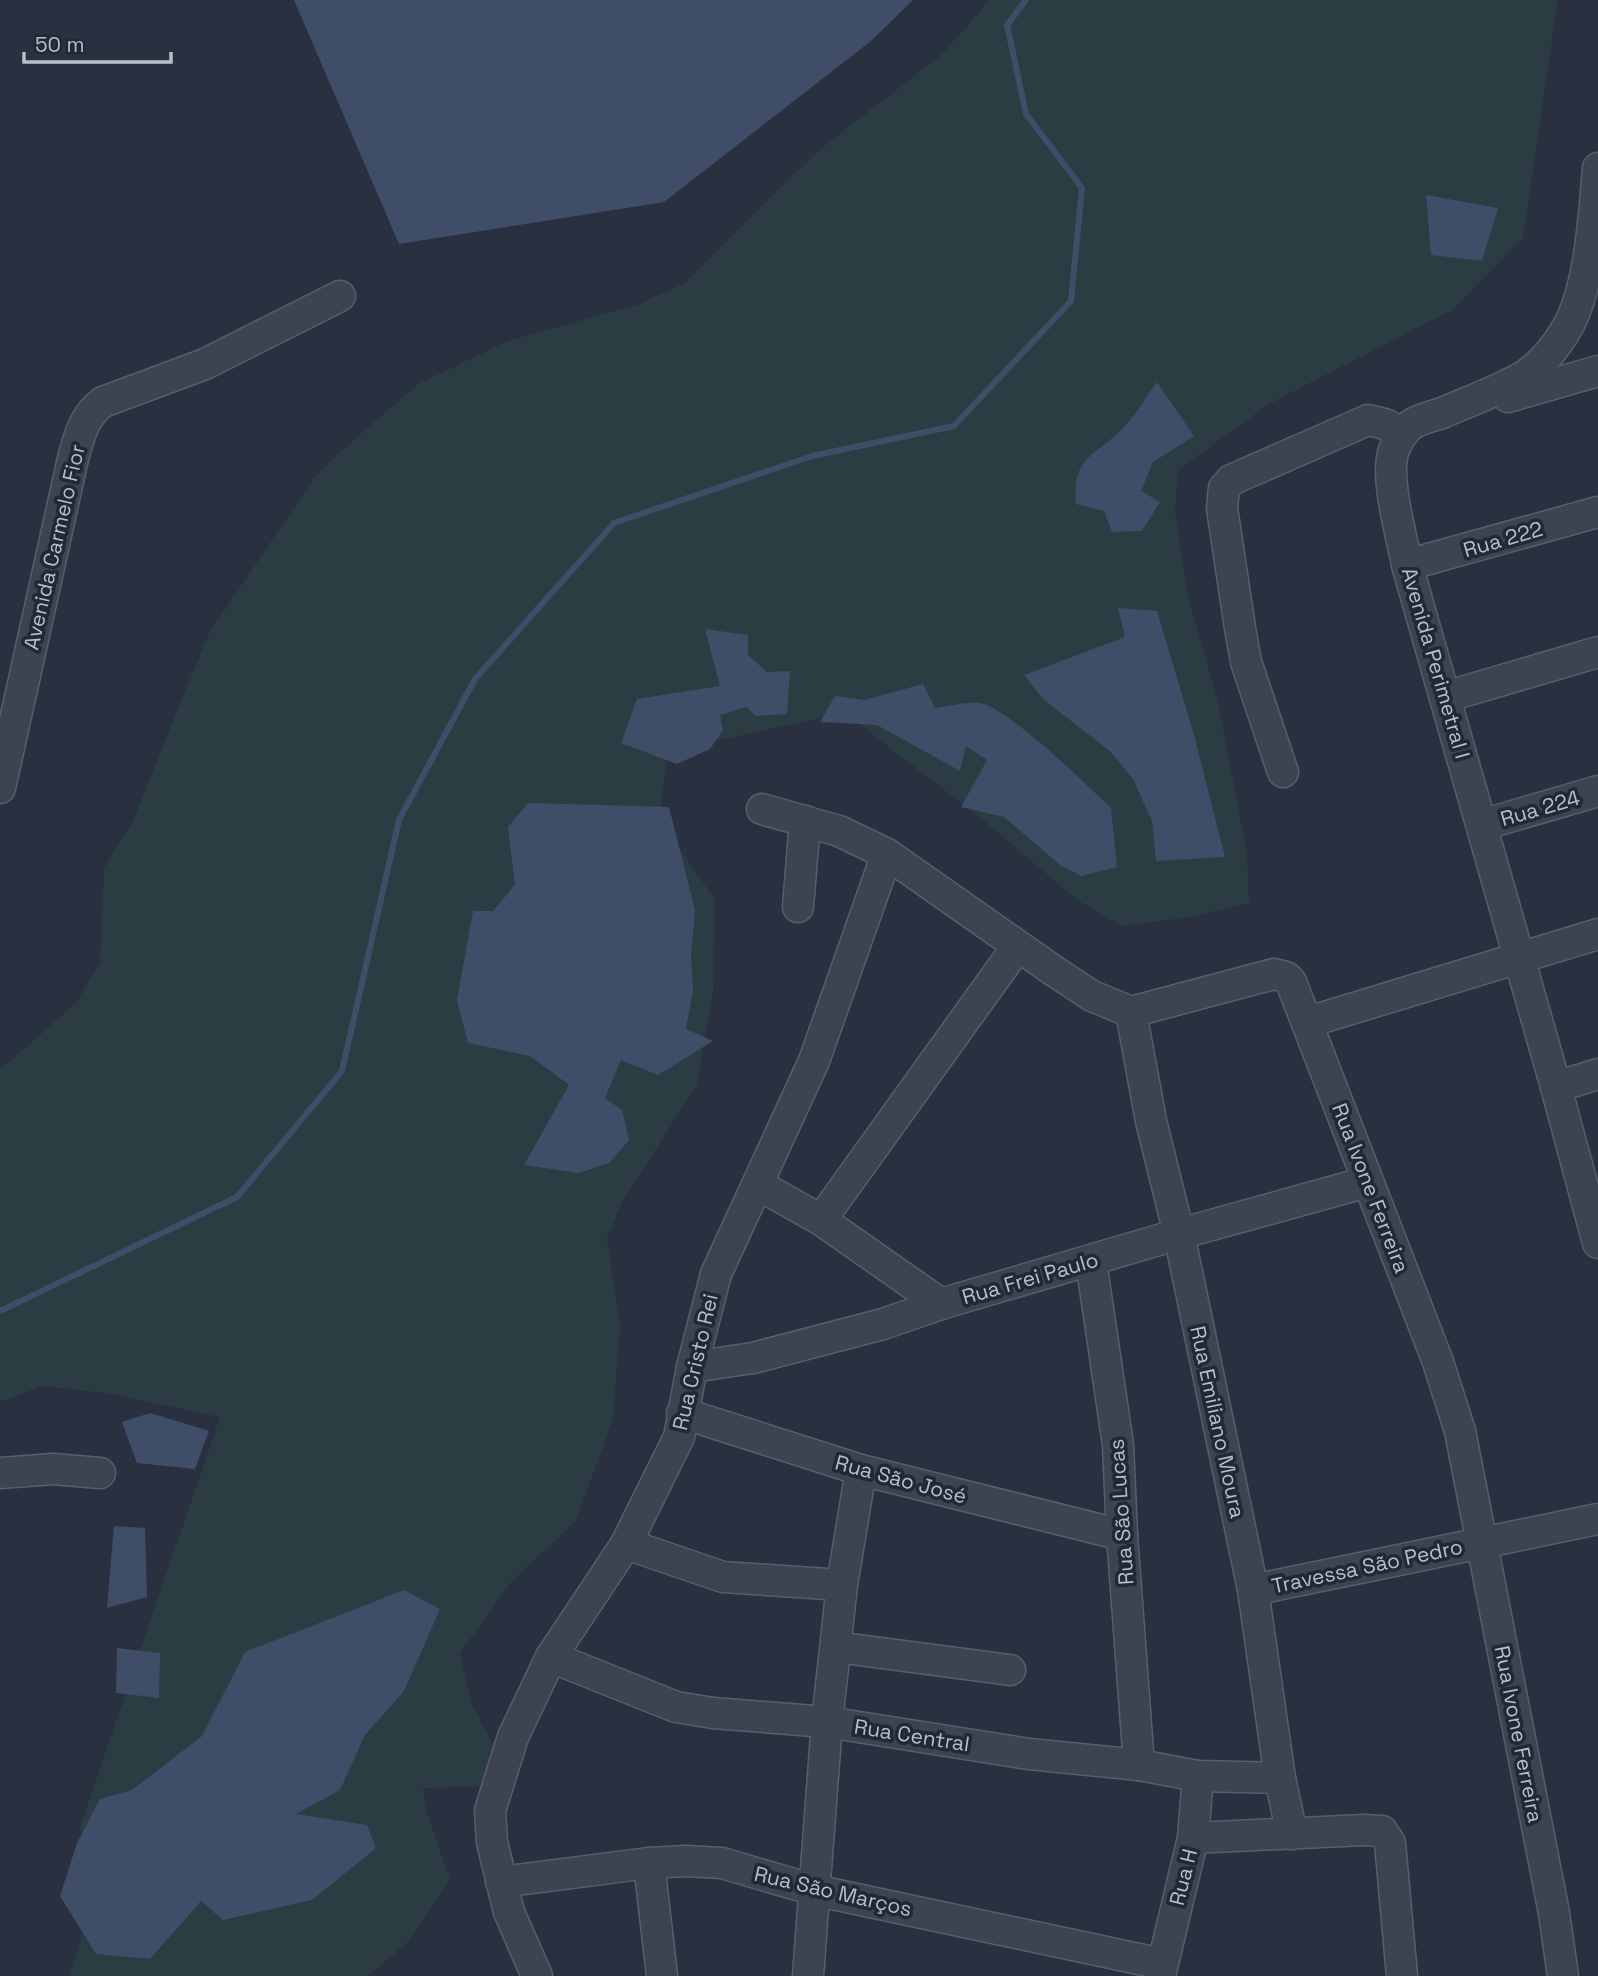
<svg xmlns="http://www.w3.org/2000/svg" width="1598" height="1976" font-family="'Space Grotesk',sans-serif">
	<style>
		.green { fill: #2b3d42 }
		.water { fill: #404d68 }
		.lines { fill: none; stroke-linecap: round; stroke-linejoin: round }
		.stream { stroke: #404d68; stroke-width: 6 }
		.minor-casing { stroke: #585e6b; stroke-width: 33 }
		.minor { stroke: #3d4350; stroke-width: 30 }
		.labels { text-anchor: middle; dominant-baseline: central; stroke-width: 7; stroke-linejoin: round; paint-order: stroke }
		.street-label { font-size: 21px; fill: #babecb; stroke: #212836 }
	</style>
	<rect width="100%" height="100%" fill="#293040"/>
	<path class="green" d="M990 0H1558L1523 238 1452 310 1269 404 1178 470 1175 511 1188 597 1217 697 1247 853 1249 903 1191 917 1122 926 1077 900 993 828 845 713 668 751 659 818 715 900 713 992 697 1085 622 1202 607 1239 620 1327 613 1419 576 1521 512 1581 460 1653 471 1702 498 1755 484 1786 423 1788 426 1809 450 1880 409 1941 368 1976H70L97 1881 80 1827 220 1417 111 1394 43 1386 0 1402V1067L8 1063 76 1003 100 963 104 868 132 823 208 635 313 479 348 445 418 384 508 341 639 304 685 283 819 150 939 57Z"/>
	<g class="water">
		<path d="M294 0H913L871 41 664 202 399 244Z"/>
		<path d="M1426 195 1498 208 1482 261 1431 255Z"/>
		<path d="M1157 382 1194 436 1153 462 1141 491 1160 502 1142 531 1112 532 1104 511 1076 504C1071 454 1098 456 1125 426 1137 413 1146 397 1157 382Z"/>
		<path d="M1118 608 1157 611 1194 735 1225 857 1156 861 1152 821 1133 779 1111 752 1043 699 1024 675 1125 637Z"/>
		<path d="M705 629 748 635V655L767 672 790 671 787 714 756 716 746 707 720 715 723 730 710 749 677 764 621 743 637 699 720 686Z"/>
		<path d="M923 684 935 708C949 706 965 702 979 703 1004 704 1089 787 1111 808L1117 867 1081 876 1060 865 1004 817 961 807 987 760 966 746 960 771 877 725 820 722 835 696 864 700Z"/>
		<path d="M528 803 669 807 695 910 691 957 693 991 686 1029 713 1041 658 1075 621 1060 605 1098 622 1110 629 1140 609 1163 579 1173 524 1165 569 1085 530 1056 468 1043 457 1000 473 911H493L515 885 508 827Z"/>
		<path d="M150 1413 209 1431 195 1469 137 1463 122 1422Z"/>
		<path d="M114 1526 145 1528 147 1597 107 1608Z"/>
		<path d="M404 1590 440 1609 404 1691 365 1735 340 1790 296 1814 367 1825 376 1848 312 1900 223 1920 201 1901 150 1959 96 1954 60 1896 77 1843 100 1799 132 1790 202 1736 245 1652Z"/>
		<path d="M117 1648 160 1653 159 1698 116 1693Z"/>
	</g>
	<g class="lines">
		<path class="stream" d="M0 1311 237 1197 342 1071 399 820 475 679 614 523 812 456 954 426 1071 301 1082 188 1026 114 1007 25 1026 0"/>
		<defs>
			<g id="minor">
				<path d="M1598 168C1594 215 1590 294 1564 333 1554 349 1540 366 1524 376 1498 391 1470 401 1442 413 1433 416 1420 419 1412 424 1404 430 1397 441 1394 450 1384 477 1402 536 1407 565L1556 1087 1598 1243"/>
				<path d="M1508 397 1598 371"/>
				<path d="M1407 565 1598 512"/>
				<path d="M1445 697 1598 652"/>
				<path d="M1283 772 1246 662 1240 628 1222 508 1224 488 1231 480 1368 420 1385 424 1402 434"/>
				<path d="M0 788 72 463C78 440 83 416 103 402L205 364 340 296"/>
				<path d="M762 809 839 831 887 854 1054 971 1092 996 1131 1012 1274 974 1286 977 1291 982 1438 1362 1460 1431 1554 1913 1563 1976"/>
				<path d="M1482 825 1598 791"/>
				<path d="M798 907 805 821"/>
				<path d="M1131 1012 1151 1121 1179 1234 1253 1590 1280 1778 1292 1834"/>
				<path d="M1308 1022 1598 934"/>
				<path d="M1556 1087 1598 1074"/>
				<path d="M759 1185 821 1220 941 1304"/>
				<path d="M821 1220 1017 947"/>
				<path d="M1091 1261 1118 1445 1122 1535 1139 1765"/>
				<path d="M692 1367 753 1358 883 1324 941 1304 1179 1234 1367 1182"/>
				<path d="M682 1413 861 1470 1122 1535"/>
				<path d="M0 1473 53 1469 100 1473"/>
				<path d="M626 1544 723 1577 842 1585"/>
				<path d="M1253 1590 1598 1519"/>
				<path d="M836 1647 1010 1670"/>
				<path d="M551 1657 676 1707 713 1713 827 1722 1029 1754 1139 1765 1198 1776 1280 1778"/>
				<path d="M1193 1838 1364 1830 1382 1831 1390 1843 1402 1976"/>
				<path d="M649 1863 662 1976"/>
				<path d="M501 1882 649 1863 686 1861 722 1863 814 1890 1162 1964"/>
				<path d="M537 1976 509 1912 492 1842 490 1811 513 1737 551 1657 626 1544 679 1437 692 1367 716 1274 814 1061 887 854"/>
				<path d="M808 1976 827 1722 842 1585 861 1470"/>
				<path d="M1160 1976 1193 1838 1198 1776"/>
			</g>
		</defs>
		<use href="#minor" class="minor-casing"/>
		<use href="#minor" class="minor"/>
	</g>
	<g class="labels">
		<g class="street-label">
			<text transform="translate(1503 539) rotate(-16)">Rua 222</text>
			<text transform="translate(54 547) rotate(-77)">Avenida Carmelo Fior</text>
			<text transform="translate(1436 663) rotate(74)">Avenida Perimetral I</text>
			<text transform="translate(1540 808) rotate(-16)">Rua 224</text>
			<text transform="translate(1371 1188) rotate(69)">Rua Ivone Ferreira</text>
			<text transform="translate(1030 1278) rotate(-16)">Rua Frei Paulo</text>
			<text transform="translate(695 1362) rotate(-77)">Rua Cristo Rei</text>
			<text transform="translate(1218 1422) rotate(78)">Rua Emiliano Moura</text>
			<text transform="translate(901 1479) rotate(15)">Rua São José</text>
			<text transform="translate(1121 1512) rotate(-94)">Rua São Lucas</text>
			<text transform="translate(1367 1566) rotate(-12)">Travessa São Pedro</text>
			<text transform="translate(1519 1734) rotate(79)">Rua Ivone Ferreira</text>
			<text transform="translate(912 1735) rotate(9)">Rua Central</text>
			<text transform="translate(1183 1877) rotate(-76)">Rua H</text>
			<text transform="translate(833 1891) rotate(13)">Rua São Marços</text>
		</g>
	</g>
	<path d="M24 52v10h147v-10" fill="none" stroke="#babecb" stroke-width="3.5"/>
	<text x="35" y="52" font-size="21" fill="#babecb" stroke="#212836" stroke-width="5" paint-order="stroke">50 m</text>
</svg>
